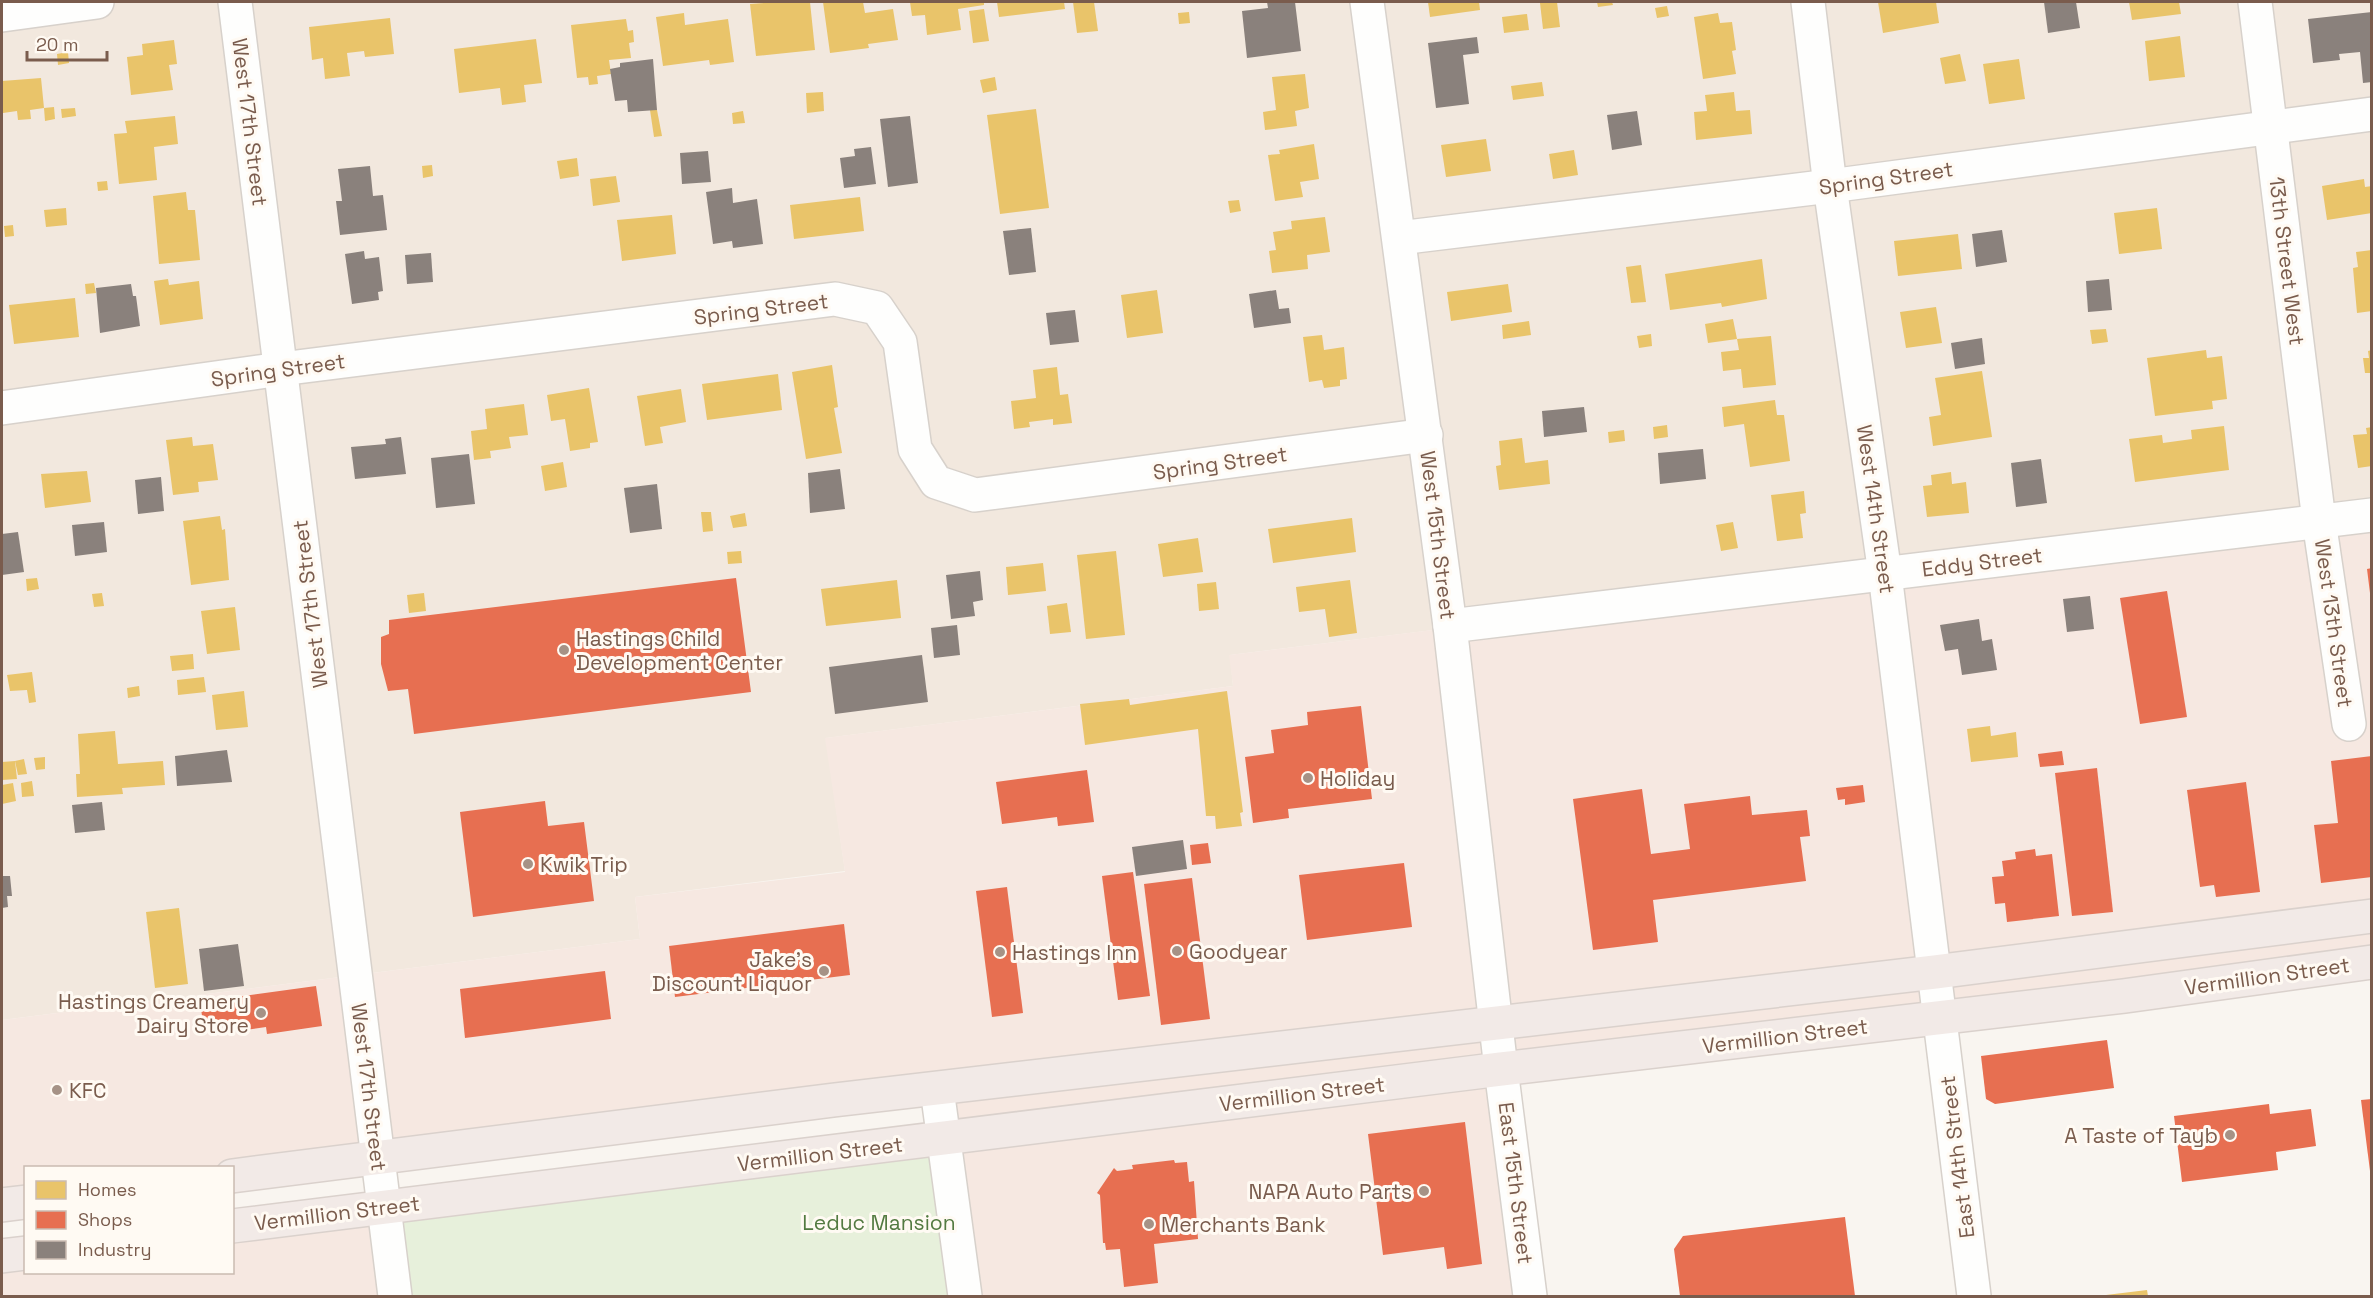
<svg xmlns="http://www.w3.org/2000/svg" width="2373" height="1298" font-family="'Space Grotesk',sans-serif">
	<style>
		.residential { fill: #f2e8de }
		.commercial { fill: #f6e8e1 }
		.green { fill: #e7f0db }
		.homes { fill: #e9c46a }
		.shops { fill: #e76f51 }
		.industry { fill: #8a817c }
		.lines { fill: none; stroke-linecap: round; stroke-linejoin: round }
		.minor-casing { stroke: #d7d1cb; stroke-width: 36 }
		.highway-casing { stroke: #dad1cc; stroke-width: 36 }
		.minor { stroke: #fefefd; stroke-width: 33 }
		.highway { stroke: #f2eae7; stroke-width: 33 }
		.poi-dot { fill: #a69286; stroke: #fffaf3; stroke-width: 2 }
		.labels { text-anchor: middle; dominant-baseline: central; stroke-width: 6; stroke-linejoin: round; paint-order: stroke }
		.street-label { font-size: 21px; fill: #7a5c4d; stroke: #fffaf3 }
		.poi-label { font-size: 21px; fill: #7a5c4d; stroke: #fffaf3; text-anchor: start }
		.park-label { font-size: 21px; fill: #537a41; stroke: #fffaf3 }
	</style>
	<rect width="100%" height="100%" fill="#f9f5f0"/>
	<path class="residential" d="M2 2H2371V515L1230 655 1233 686 826 738 845 871 635 897 640 939 2 1020Z"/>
	<g class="commercial">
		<path d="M2371 515V962L1501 1069 1530 1294 1512 1296H965L937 1089 232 1168H26L25 1202 2 1205V1020L640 939 635 897 845 872 825 738 1233 686 1229 655Z"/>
		<path d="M384 1207 395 1296H2V1256L25 1253 26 1272H232L233 1226Z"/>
	</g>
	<path class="green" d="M946 1139 965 1296H395L384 1207Z"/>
	<g class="homes">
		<path d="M775 2H810L815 50 756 56 750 4Z"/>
		<path d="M823 2H863L865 13 893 9 898 40 868 44 869 48 830 53Z"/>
		<path d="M910 2H984V5L958 9 961 30 927 35 925 15 912 16Z"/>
		<path d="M997 2H1064L1065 9 999 17Z"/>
		<path d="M1073 2H1094L1098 31 1077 33Z"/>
		<path d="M1428 2H1479L1480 10 1430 17Z"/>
		<path d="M1557 2 1560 27 1543 29 1540 3Z"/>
		<path d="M1597 2H1612L1613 5 1598 7Z"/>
		<path d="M1878 2H1936L1939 23 1883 33Z"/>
		<path d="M2129 2H2179L2181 14 2132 20Z"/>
		<path d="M1667 6 1669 16 1657 18 1655 8Z"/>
		<path d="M984 9 989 41 973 43 969 11Z"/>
		<path d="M1189 12 1190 23 1179 24 1178 13Z"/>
		<path d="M684 13 685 25 728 19 734 62 710 65 709 60 663 66 656 17Z"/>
		<path d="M1718 13 1720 23 1732 22 1736 50 1732 51 1736 74 1703 79 1694 17Z"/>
		<path d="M1527 14 1529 30 1504 33 1502 17Z"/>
		<path d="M390 18 394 54 365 57 364 51 347 53 350 76 325 79 323 58 312 60 309 27Z"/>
		<path d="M626 19 628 31 633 30 634 42 629 43 631 58 609 60 611 74 597 76 598 84 589 85 588 77 577 78 571 25Z"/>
		<path d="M2180 36 2185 77 2149 81 2145 41Z"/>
		<path d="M536 39 542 83 524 85 526 102 502 105 500 88 459 93 454 49Z"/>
		<path d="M174 40 177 64 169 65 173 90 131 95 127 57 143 55 142 44Z"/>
		<path d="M68 52 69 63 58 65 57 54Z"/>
		<path d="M1960 54 1966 81 1945 84 1940 58Z"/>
		<path d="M2019 59 2025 99 1989 104 1983 64Z"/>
		<path d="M1305 74 1309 108 1295 111 1297 126 1265 130 1263 112 1276 110 1272 77Z"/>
		<path d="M995 77 997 90 983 93 980 80Z"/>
		<path d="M41 78 44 108 30 110 31 119 18 120 17 111 3 113 2 81Z"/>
		<path d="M1542 82 1544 96 1513 100 1511 86Z"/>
		<path d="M823 92 824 111 807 113 806 93Z"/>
		<path d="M1734 92 1736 111 1750 110 1752 134 1696 140 1694 112 1707 111 1705 95Z"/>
		<path d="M54 107 55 119 45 121 44 108Z"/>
		<path d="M75 108 76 116 62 118 61 109Z"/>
		<path d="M1036 109 1049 208 1000 214 987 115Z"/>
		<path d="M650 110H657L662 136 654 137Z"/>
		<path d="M743 111 745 123 733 124 732 113Z"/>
		<path d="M175 116 178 144 154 147 157 180 119 184 114 134 127 133 125 121Z"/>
		<path d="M1486 139 1491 171 1446 177 1441 145Z"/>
		<path d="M1314 144 1319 179 1300 182 1303 197 1275 201 1268 155 1280 154 1279 150Z"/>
		<path d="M1574 150 1578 175 1553 179 1549 154Z"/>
		<path d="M577 158 579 176 560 179 557 161Z"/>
		<path d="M432 165 433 176 423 178 422 166Z"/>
		<path d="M616 176 620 202 593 206 590 179Z"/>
		<path d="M2364 179 2365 187 2372 186V213L2327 220 2322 186Z"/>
		<path d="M107 181 108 190 98 191 97 182Z"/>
		<path d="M186 192 188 210H195L200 260 159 264 153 196Z"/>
		<path d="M860 197 864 231 794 239 790 205Z"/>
		<path d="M1239 200 1241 211 1230 213 1228 201Z"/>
		<path d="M66 208 67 225 46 227 44 210Z"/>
		<path d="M2157 208 2162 249 2119 254 2114 213Z"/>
		<path d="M672 215 676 254 622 261 617 220Z"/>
		<path d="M1325 217 1330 252 1307 255 1308 269 1272 273 1269 251 1276 250 1273 232 1292 229 1291 221Z"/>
		<path d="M13 225 14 236 5 237 4 226Z"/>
		<path d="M1958 234 1962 269 1898 276 1894 241Z"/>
		<path d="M2372 250V311L2357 313 2353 268 2358 267 2356 252Z"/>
		<path d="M1762 259 1767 299 1722 307 1721 303 1670 310 1665 274Z"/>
		<path d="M1641 265 1646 302 1631 303 1626 267Z"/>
		<path d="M168 279 169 285 199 281 203 319 160 325 154 281Z"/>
		<path d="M94 283 96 293 86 294 85 284Z"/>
		<path d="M1508 284 1512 312 1451 321 1447 292Z"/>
		<path d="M1157 290 1163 333 1127 338 1121 295Z"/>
		<path d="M75 298 79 337 14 344 9 305Z"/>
		<path d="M1936 307 1942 343 1906 348 1900 312Z"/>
		<path d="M1733 319 1737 339 1708 343 1705 324Z"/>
		<path d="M1529 321 1531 335 1503 339 1502 325Z"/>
		<path d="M2106 329 2108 342 2092 344 2090 330Z"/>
		<path d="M1651 334 1652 346 1639 348 1637 336Z"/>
		<path d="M1322 335 1324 350 1344 347 1347 379 1340 380V386L1324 388 1322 380 1309 382 1303 337Z"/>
		<path d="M1771 336 1776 385 1743 388 1741 369 1723 371 1721 352 1739 350 1737 339Z"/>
		<path d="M2206 350 2207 358 2222 356 2227 399 2212 401 2213 409 2155 416 2147 358Z"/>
		<path d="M2372 350V373H2365L2363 358H2369L2368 351Z"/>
		<path d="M832 365 838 407 834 408 842 453 806 459 792 372Z"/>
		<path d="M1057 367 1060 395 1068 394 1072 423 1053 425V419L1029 422 1030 427 1014 429 1011 401 1036 398 1033 370Z"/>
		<path d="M1982 371 1992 437 1933 446 1929 417 1941 415 1935 378Z"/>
		<path d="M778 374 782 410 707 420 702 384Z"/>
		<path d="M589 388 598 442 590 443V448L570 451 565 419 551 421 547 395Z"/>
		<path d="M681 389 686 422 660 427 663 443 645 446 637 396Z"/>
		<path d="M1775 400 1777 415H1784L1790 461 1750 467 1744 424 1724 427 1722 407Z"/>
		<path d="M524 404 528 435 509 437 511 448 490 451 491 458 474 460 471 431 487 429 485 409Z"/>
		<path d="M1667 425 1668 437 1654 439 1653 427Z"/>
		<path d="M2224 426 2229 470 2135 482 2129 439 2162 435 2163 443 2192 439 2191 430Z"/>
		<path d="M2372 427V466L2358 468 2353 435 2367 434 2366 428Z"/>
		<path d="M1624 430 1625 441 1609 443 1608 432Z"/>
		<path d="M192 437 193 446 213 444 218 480 198 482 199 492 173 495 166 440Z"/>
		<path d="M1522 438 1525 463 1548 460 1550 484 1499 490 1496 466 1501 465 1499 441Z"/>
		<path d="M563 462 567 487 545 491 541 466Z"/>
		<path d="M87 471 91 502 45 508 41 474Z"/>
		<path d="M1951 472 1952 484 1966 482 1969 513 1927 517 1923 486 1932 485 1931 475Z"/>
		<path d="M1804 491 1806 513 1800 514 1803 538 1777 541 1771 495Z"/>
		<path d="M701 512H711L713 531 703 532Z"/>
		<path d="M745 513 747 526 733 528 730 516Z"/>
		<path d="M220 516 222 530 225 529 229 580 191 585 183 521Z"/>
		<path d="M1352 518 1356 552 1273 563 1268 529Z"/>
		<path d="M1733 522 1738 548 1721 551 1716 525Z"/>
		<path d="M1198 538 1203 572 1163 577 1158 544Z"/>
		<path d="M741 551 742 563 728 564 727 552Z"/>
		<path d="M1116 551 1125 635 1086 639 1077 555Z"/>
		<path d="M1043 563 1046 591 1008 595 1006 567Z"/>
		<path d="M37 578 39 589 27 591 26 579Z"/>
		<path d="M897 580 901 618 826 626 821 589Z"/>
		<path d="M1350 580 1357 633 1329 637 1325 609 1299 612 1296 587Z"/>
		<path d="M1216 582 1219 609 1199 611 1197 584Z"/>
		<path d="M102 593 104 606 94 607 92 594Z"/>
		<path d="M424 593 426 611 409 613 407 595Z"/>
		<path d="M1067 603 1071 632 1050 634 1047 606Z"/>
		<path d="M235 607 240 650 207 654 201 611Z"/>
		<path d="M193 654 194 669 172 671 170 656Z"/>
		<path d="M32 672 36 702 29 703 27 690 10 691 7 675Z"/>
		<path d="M204 677 206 692 178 695 177 680Z"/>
		<path d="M139 686 140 696 128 698 127 688Z"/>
		<path d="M244 691 248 727 216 730 212 695Z"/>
		<path d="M1227 691 1243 812 1240 813 1242 826 1216 829 1215 816H1206L1198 729 1085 745 1080 704 1129 699 1130 705Z"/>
		<path d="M1990 726 1991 736 2016 732 2018 757 1971 762 1967 729Z"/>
		<path d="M115 731 118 764 163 761 165 785 122 788 123 794 77 797 76 774H80L78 734Z"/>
		<path d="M45 757V769L36 770 34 758Z"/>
		<path d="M24 759 27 774 18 775 15 761Z"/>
		<path d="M15 761 17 779 2 780V762Z"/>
		<path d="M32 781 34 796 22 797 21 783Z"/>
		<path d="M13 783 16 801 2 804V785Z"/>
		<path d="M179 908 188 984 155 988 146 912Z"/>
		<path d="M2147 1290 2148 1296H2106V1295Z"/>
	</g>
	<g class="shops">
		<path d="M2372 568V593H2370L2367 569Z"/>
		<path d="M736 578 751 692 414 734 408 689 388 691 381 664V637L389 634V620Z"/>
		<path d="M2167 591 2187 717 2140 724 2120 598Z"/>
		<path d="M1361 706 1372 799 1288 809 1289 818 1253 823 1245 757 1274 753 1271 730 1308 725 1307 712Z"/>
		<path d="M2062 751 2064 765 2040 767 2038 754Z"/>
		<path d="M2372 756V877L2321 883 2314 825 2338 823 2331 761Z"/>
		<path d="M2097 768 2113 912 2072 916 2055 773Z"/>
		<path d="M1087 770 1094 822 1058 826 1057 817 1002 824 996 782Z"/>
		<path d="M2246 782 2260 892 2216 897 2214 885 2200 887 2187 790Z"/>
		<path d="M1863 785 1865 802 1845 805V799L1838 800 1836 788Z"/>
		<path d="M1642 789 1651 854 1690 849 1684 804 1750 796 1752 815 1807 810 1810 836 1800 837 1806 881 1653 900 1658 942 1593 950 1573 799Z"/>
		<path d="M545 801 548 826 584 822 594 901 473 917 460 812Z"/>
		<path d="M1208 843 1211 863 1192 865 1190 845Z"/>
		<path d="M2035 849 2036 856 2052 854 2059 916 2007 922 2005 903 1995 904 1992 877 2004 876 2002 861 2016 859 2015 852Z"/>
		<path d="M1404 863 1412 927 1307 940 1299 875Z"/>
		<path d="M1133 872 1150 996 1118 1000 1102 876Z"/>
		<path d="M1192 878 1210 1019 1161 1025 1144 884Z"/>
		<path d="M1007 887 1023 1013 992 1017 976 891Z"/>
		<path d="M844 924 850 975 675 997 669 946Z"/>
		<path d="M605 971 611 1019 465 1038 460 989Z"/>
		<path d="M316 986 322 1026 267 1034 266 1027 239 1031 238 1024 204 1029 200 1002Z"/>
		<path d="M2107 1040 2114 1088 1995 1104 1986 1099 1981 1056Z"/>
		<path d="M2372 1099V1170L2370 1171 2361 1100Z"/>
		<path d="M2269 1104 2270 1114 2311 1109 2316 1146 2276 1152 2278 1170 2182 1182 2174 1116Z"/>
		<path d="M1465 1122 1482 1264 1447 1269 1444 1247 1383 1255 1368 1134Z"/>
		<path d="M1174 1160 1175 1163 1187 1162 1189 1182 1194 1181 1198 1239 1154 1244 1158 1283 1124 1287 1120 1249 1106 1250 1105 1243H1103L1100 1195 1097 1193 1114 1168 1117 1171 1133 1169 1132 1165Z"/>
		<path d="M1845 1217 1855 1296H1680L1674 1249 1683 1236Z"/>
	</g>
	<g class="industry">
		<path d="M1267 2H1295L1301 51 1247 58 1242 11 1268 8Z"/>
		<path d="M2044 2H2076L2080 28 2048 33Z"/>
		<path d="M2372 12V82L2363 83 2360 52 2339 54 2340 60 2313 63 2308 19Z"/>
		<path d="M1477 37 1479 53 1463 55 1469 104 1436 108 1428 43Z"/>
		<path d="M653 59 657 110 628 112 627 100 615 101 610 69 620 67V63Z"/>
		<path d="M1637 111 1642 145 1612 150 1607 115Z"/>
		<path d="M910 116 918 183 888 187 880 119Z"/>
		<path d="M871 147 876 184 844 188 840 158 855 156 854 149Z"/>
		<path d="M708 151 711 182 682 184 680 153Z"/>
		<path d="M370 166 373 196 383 195 387 230 340 235 336 201H342L338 169Z"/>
		<path d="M732 188 733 203 757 199 763 244 733 248 732 241 713 244 706 192Z"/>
		<path d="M1031 228 1036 272 1009 275 1003 231Z"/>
		<path d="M2002 230 2007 262 1976 267 1972 234Z"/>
		<path d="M364 251 365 259 379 257 383 291 378 292 379 300 352 304 345 254Z"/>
		<path d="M431 253 433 282 407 284 405 255Z"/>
		<path d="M2109 279 2112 310 2088 312 2086 281Z"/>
		<path d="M131 284 133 296H136L140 326 100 333 96 288Z"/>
		<path d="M1276 290 1279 309 1289 308 1291 323 1254 328 1249 294Z"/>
		<path d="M1075 310 1079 342 1050 345 1046 313Z"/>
		<path d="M1982 338 1985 364 1955 369 1951 343Z"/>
		<path d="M1584 407 1587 432 1544 437 1542 411Z"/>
		<path d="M401 437 406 474 355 479 351 447 386 444 385 439Z"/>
		<path d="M1703 449 1706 479 1660 484 1658 453Z"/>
		<path d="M469 454 475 504 436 508 431 458Z"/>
		<path d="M2041 459 2047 503 2016 507 2011 463Z"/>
		<path d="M840 469 845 509 810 513 808 473Z"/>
		<path d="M161 477 164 511 138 514 135 480Z"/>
		<path d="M657 484 662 529 630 533 624 488Z"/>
		<path d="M104 522 107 552 75 556 72 525Z"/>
		<path d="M18 532 24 572 2 575V534Z"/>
		<path d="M980 571 983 600 973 602 975 616 951 619 946 575Z"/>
		<path d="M2090 596 2094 629 2067 632 2063 599Z"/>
		<path d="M1979 619 1982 641 1992 639 1997 670 1962 675 1958 649 1945 651 1940 625Z"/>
		<path d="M957 625 960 655 934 658 931 628Z"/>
		<path d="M922 655 928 702 835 714 829 667Z"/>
		<path d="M227 750 232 782 177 786 175 756Z"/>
		<path d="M102 802 105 830 75 833 72 805Z"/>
		<path d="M1183 840 1187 869 1136 876 1132 847Z"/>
		<path d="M2 876H10L12 896H7L8 907 2 908Z"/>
		<path d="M238 944 244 986 204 991 199 949Z"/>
	</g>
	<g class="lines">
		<defs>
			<g id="minor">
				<path d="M235 2 395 1296"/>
				<path d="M1367 2 1450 626 1501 1069 1530 1296"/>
				<path d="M1808 2 1830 186 1885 574 1974 1296"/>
				<path d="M2255 2 2319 521 2349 724"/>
				<path d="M2 15 97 2"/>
				<path d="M1399 238 1830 186 2372 114"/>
				<path d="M2 408 281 369 835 299 877 308 900 342 915 449 936 482 975 495 1426 435"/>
				<path d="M1450 626 2372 515"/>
				<path d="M937 1089 965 1296"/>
			</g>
			<g id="highway">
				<path d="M232 1176 834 1100 1935 972 2372 916"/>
				<path d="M2 1205 26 1202"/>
				<path d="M232 1226 1501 1069 2124 996 2372 962"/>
				<path d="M2 1256 26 1253"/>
			</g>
		</defs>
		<use href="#minor" class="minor-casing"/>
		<use href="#highway" class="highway-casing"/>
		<use href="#minor" class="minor"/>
		<use href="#highway" class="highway"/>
	</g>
	<g class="poi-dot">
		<circle cx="564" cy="650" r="6"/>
		<circle cx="1308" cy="778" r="6"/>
		<circle cx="528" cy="864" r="6"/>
		<circle cx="1177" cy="951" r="6"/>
		<circle cx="1000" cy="952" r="6"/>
		<circle cx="824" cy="971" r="6"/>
		<circle cx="261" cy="1013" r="6"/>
		<circle cx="57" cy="1090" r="6"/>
		<circle cx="2230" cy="1135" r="6"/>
		<circle cx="1424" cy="1191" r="6"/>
		<circle cx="1149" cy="1224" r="6"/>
	</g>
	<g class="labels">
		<g class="street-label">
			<text transform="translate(250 122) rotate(83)">West 17th Street</text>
			<text transform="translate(1886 178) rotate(-8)">Spring Street</text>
			<text transform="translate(2287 261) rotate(83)">13th Street West</text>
			<text transform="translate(761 309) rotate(-7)">Spring Street</text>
			<text transform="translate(278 370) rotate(-8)">Spring Street</text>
			<text transform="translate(1220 463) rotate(-8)">Spring Street</text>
			<text transform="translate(1876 509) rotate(82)">West 14th Street</text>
			<text transform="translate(1438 535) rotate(83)">West 15th Street</text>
			<text transform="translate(1982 562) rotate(-7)">Eddy Street</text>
			<text transform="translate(310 604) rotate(-97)">West 17th Street</text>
			<text transform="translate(2334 623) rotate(82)">West 13th Street</text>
			<text transform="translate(2267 976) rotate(-8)">Vermillion Street</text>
			<text transform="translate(1785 1036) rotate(-7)">Vermillion Street</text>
			<text transform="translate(369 1087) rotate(83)">West 17th Street</text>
			<text transform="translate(1302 1094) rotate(-7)">Vermillion Street</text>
			<text transform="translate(820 1154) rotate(-7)">Vermillion Street</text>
			<text transform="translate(1957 1157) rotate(-97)">East 14th Street</text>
			<text transform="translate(1516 1183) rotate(83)">East 15th Street</text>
			<text transform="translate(337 1213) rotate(-7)">Vermillion Street</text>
		</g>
		<g class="poi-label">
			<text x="576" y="638">Hastings Child<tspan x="576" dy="24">Development Center</tspan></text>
			<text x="1320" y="778">Holiday</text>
			<text x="540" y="864">Kwik Trip</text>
			<text x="1189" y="951">Goodyear</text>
			<text x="1012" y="952">Hastings Inn</text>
			<text x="812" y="959" text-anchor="end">Jake's<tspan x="812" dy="24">Discount Liquor</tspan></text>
			<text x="249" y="1001" text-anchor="end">Hastings Creamery<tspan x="249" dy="24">Dairy Store</tspan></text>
			<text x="69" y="1090">KFC</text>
			<text x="2218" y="1135" text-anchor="end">A Taste of Tayb</text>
			<text x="1412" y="1191" text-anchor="end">NAPA Auto Parts</text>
			<text x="1161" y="1224">Merchants Bank</text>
		</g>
		<g class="park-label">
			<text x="879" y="1222">Leduc Mansion</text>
		</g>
	</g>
	<rect width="2373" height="1298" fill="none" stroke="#7a5c4d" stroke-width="6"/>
	<rect x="24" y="1166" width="210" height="108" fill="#fffaf3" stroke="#cabbb1" stroke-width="1.5"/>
	<rect x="36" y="1181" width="30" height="18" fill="#e9c46a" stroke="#cabbb1" stroke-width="1.5"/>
	<text x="78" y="1196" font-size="18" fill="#7a5c4d">Homes</text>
	<rect x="36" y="1211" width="30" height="18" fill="#e76f51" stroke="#cabbb1" stroke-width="1.5"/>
	<text x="78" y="1226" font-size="18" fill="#7a5c4d">Shops</text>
	<rect x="36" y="1241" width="30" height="18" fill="#8a817c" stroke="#cabbb1" stroke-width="1.5"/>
	<text x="78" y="1256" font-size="18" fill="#7a5c4d">Industry</text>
	<path d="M27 51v9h80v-9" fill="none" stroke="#7a5c4d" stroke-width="3"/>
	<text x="36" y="51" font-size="18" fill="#7a5c4d" stroke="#fffaf3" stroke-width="4.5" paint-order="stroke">20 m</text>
</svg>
